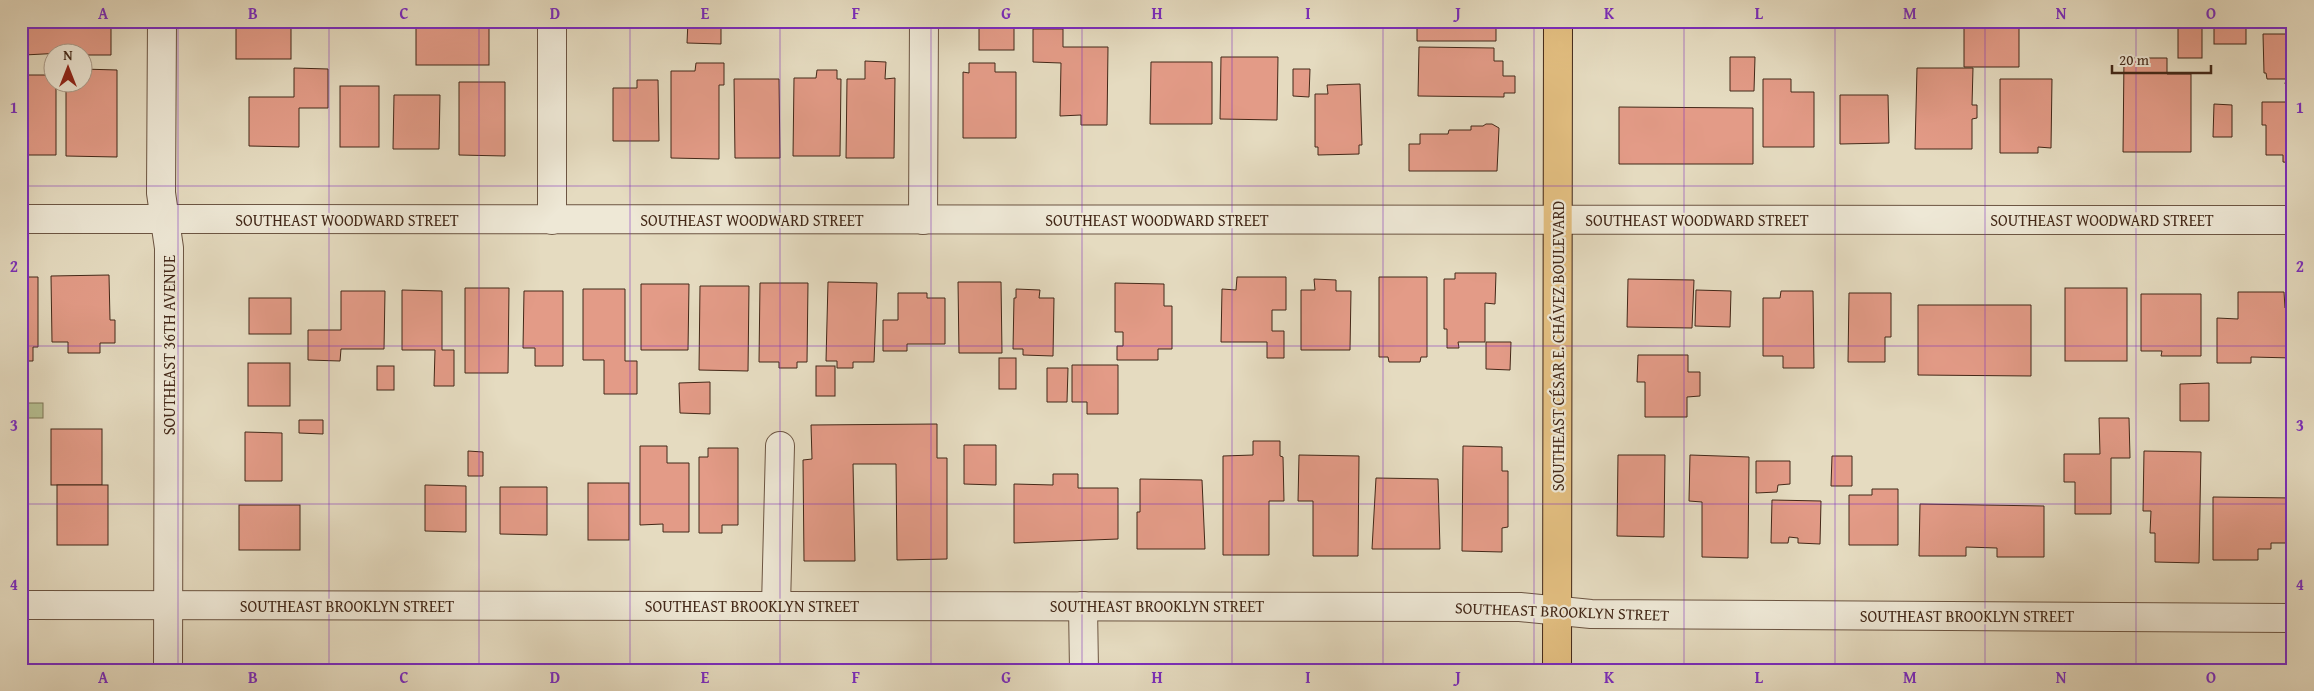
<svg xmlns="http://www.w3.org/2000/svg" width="2314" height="691" font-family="'Gentium Book Plus',serif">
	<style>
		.green { fill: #b6c092; stroke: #7c7455 }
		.building { fill: #e39b87; stroke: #432818 }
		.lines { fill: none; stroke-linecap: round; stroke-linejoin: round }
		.minor-casing { stroke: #6c5542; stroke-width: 30 }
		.major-casing { stroke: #432818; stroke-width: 30 }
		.minor { stroke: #eee8d6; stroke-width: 28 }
		.major { stroke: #e2be80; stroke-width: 28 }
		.grid { fill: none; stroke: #7b2cbf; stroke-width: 1; stroke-opacity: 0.55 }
		.labels { text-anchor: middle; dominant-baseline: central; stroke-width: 4.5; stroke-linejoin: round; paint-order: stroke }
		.street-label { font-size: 16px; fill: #432818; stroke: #eee8d6 }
		.neatline { fill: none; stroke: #7b2cbf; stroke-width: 2 }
		.grid-label { font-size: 16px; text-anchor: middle; font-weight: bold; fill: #7b2cbf }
	</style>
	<rect width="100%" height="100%" fill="#e5dbc0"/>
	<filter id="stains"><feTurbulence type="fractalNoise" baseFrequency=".004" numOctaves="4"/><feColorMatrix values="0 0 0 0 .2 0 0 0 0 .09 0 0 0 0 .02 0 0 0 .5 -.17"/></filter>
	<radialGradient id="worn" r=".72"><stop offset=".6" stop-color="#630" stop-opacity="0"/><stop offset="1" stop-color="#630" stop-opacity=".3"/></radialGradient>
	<rect class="green" x="21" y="403" width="22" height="15"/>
	<g class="building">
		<path d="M24 21H111V55H82V52L24 55Z"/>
		<rect x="236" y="21" width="55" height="38"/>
		<rect x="416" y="21" width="73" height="44"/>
		<path d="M688 21H721V44L687 43Z"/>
		<rect x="1258" y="21" width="32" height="3"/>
		<path d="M1417 21H1502V24H1496V41H1417Z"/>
		<path d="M1964 26 2019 27V67H1964Z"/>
		<rect x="2214" y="27" width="32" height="17"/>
		<rect x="979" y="28" width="35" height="22"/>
		<rect x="2178" y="28" width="24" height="30"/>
		<path d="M1033 29H1063V47H1108L1107 125H1081V115L1060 116 1061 63 1033 62Z"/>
		<path d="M2263 34H2293V84H2285L2286 79H2267L2266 73H2264Z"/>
		<path d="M1419 47 1494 48V61H1503V76H1515V93H1504V97L1418 96Z"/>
		<path d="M1221 57H1278L1277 120 1220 119Z"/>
		<path d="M1730 57H1755L1754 91H1730Z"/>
		<path d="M2124 58H2167V74H2191V152H2123Z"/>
		<path d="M865 61 886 62 885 79 895 78 894 158H846L847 79H865Z"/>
		<path d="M1151 62H1212V124H1150Z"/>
		<path d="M696 63H724V85H719V159L671 158V71H695Z"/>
		<path d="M969 63H995V72H1016V138H963V72L969 73Z"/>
		<path d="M294 68 328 69V108H299V147L249 146V97H294Z"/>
		<path d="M1917 68H1973L1972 105H1977V118L1972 119V149H1915Z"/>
		<path d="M82 69 117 70V157L66 156V82H82Z"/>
		<path d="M1293 69H1310L1309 97 1293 96Z"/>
		<path d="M817 70H837V79H841L840 156H793L794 78H816Z"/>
		<path d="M21 75H52V82H56V155H21Z"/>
		<path d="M734 79H779L780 158H735Z"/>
		<path d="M1763 79H1791V92H1814V147H1763Z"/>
		<path d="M2000 79H2052L2051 148 2038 147V153H2000Z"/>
		<path d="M637 80H658L659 141H613V88H637Z"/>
		<path d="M459 82H505V156L459 155Z"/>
		<path d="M1360 84 1362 145H1359V154L1318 155V147H1315V94H1328L1327 85Z"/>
		<rect x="340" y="86" width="39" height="61"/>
		<path d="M394 95H440L439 149H393Z"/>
		<path d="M1840 95H1888L1889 143 1840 144Z"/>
		<path d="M2262 102H2293V163L2283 162V155H2266V125H2262Z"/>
		<path d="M2214 104 2232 105V137H2213Z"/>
		<path d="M1619 107 1753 108V164H1619Z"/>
		<path d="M1486 124H1492L1499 128 1497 171H1409V144H1420V134H1448L1449 130H1471V126H1483Z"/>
		<path d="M1455 273H1496L1495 304 1485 303V342H1458L1459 348H1447V329H1444V279H1455Z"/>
		<path d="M109 275 110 320H115V343H100V353H68V342H52L51 276Z"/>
		<path d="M21 277H38V347H33V361H21Z"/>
		<path d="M1237 277H1286V310H1272V331H1284V358H1267V342H1221L1222 289 1236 290Z"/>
		<path d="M1379 277H1427V357H1421L1420 362H1389L1388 357H1379Z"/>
		<path d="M1314 279 1336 280V291H1351L1350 350H1301V290H1315Z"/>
		<path d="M1628 279 1694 280 1692 328 1627 327Z"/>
		<path d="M828 282 877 283 874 362H853V368H837V361H826Z"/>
		<path d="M958 282H1001L1002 353H959Z"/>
		<path d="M760 283H808L807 362H797V368H779V362H759Z"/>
		<path d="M1115 283 1164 284V306H1172V349H1158V360H1117V346H1123V332H1115Z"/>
		<path d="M641 284H689L688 350H641Z"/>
		<path d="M700 286H749L748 371 699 370Z"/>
		<path d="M465 288H509L508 373H465Z"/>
		<rect x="2065" y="288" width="62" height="73"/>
		<path d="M583 289H625V361H637V394H604V360H583Z"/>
		<path d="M1016 289 1040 290 1039 298H1054L1053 356 1023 355V349H1013L1014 298H1016Z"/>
		<path d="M402 290 442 291V350H454V386H434L435 350H402Z"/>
		<path d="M1696 290 1731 291 1730 327 1695 326Z"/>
		<path d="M341 291H385L384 349H341L340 361 308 360V330H341Z"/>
		<path d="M524 291H563V366H535V348H523Z"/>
		<path d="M1781 291H1813L1814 368H1783V356H1763V298H1780Z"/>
		<path d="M2238 292H2284L2285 308H2293V358L2251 357V363H2217V318L2238 319Z"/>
		<path d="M898 293H927V298H945V344H907V351H883V320H898Z"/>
		<path d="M1849 293H1891V337H1885V362H1848Z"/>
		<path d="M2141 294H2201V356H2161L2162 351H2141Z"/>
		<rect x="249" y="298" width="42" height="36"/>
		<path d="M1918 305H2031V376L1918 375Z"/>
		<path d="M1486 342H1511L1510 370 1486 369Z"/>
		<path d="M1638 355H1688V372H1700V396L1687 397V417H1645V382H1637Z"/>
		<rect x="999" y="358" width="17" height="31"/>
		<rect x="248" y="363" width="42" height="43"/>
		<path d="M1072 365H1118V414H1087V402H1072Z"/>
		<rect x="377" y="366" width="17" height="24"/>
		<rect x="816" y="366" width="19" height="30"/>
		<path d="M1047 368H1068L1067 402H1047Z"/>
		<path d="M710 382V414L680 413 679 383Z"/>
		<path d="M2209 383V421H2180V384Z"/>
		<path d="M2099 418H2129L2130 458H2111V514H2075V482H2064V454H2100Z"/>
		<path d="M299 420H323V434L299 433Z"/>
		<path d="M937 424V458H947V559L897 560 896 464H853L855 561H804L803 460 812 459 811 425Z"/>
		<rect x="51" y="429" width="51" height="56"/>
		<path d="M245 432 282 433V481H245Z"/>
		<path d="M1253 441H1280V456L1283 457 1284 501H1269V555H1223V456L1253 455Z"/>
		<path d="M964 445H996V485L964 484Z"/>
		<path d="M640 446H667V463H689V532H663V524L640 525Z"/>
		<path d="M1463 446 1502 447V471H1508V527L1502 528V552L1462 551Z"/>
		<path d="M708 448H738V525H722V533H699V457H708Z"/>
		<path d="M468 451 483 452V476H468Z"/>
		<path d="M2144 451 2201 452 2199 563 2155 562V533H2150L2151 511H2143Z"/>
		<rect x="21" y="454" width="7" height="95"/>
		<path d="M1299 455 1359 456 1358 556H1313V501H1298Z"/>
		<path d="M1618 455H1665L1664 537 1617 536Z"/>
		<path d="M1690 455 1749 457 1748 558 1702 557V502L1689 501Z"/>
		<path d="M1832 456H1852V486H1831Z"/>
		<path d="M1756 461H1790V484L1778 485 1777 492 1756 493Z"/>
		<path d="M1053 474H1078V488H1118V539L1014 543V484L1053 485Z"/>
		<path d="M1376 478 1438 479 1440 549H1372Z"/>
		<path d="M1140 479 1202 480 1205 549H1137V512H1140Z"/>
		<rect x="588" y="483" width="41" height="57"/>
		<rect x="57" y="485" width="51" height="60"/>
		<path d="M425 485 466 486V532L425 531Z"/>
		<path d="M500 487H547V535L500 534Z"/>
		<path d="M1872 489H1898V545H1849V495H1872Z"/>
		<path d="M2213 497 2293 498V543H2271V549H2258V560H2213Z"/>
		<path d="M1772 500 1821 501 1820 544 1798 543V538L1789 537 1788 543H1771Z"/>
		<path d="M1920 504 2044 506V557H1997V548L1966 547V556H1919Z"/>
		<rect x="239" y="505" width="61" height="45"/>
	</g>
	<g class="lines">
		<defs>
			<g id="minor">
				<path d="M162 21 161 193 169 248 168 670"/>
				<path d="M21 219 2293 220"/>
				<path d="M552 220V21"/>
				<path d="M923 220 924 21"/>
				<path d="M21 605 1520 607 1591 614 2293 618"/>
				<path d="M776 606 780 446"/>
				<path d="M1083 606 1084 670"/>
			</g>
			<path id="major" d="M1557 670 1558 21"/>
		</defs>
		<use href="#minor" class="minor-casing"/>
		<use href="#major" class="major-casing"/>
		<use href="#minor" class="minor"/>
		<use href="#major" class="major"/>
	</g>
	<path class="grid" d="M178 21V670M329 21V670M479 21V670M630 21V670M780 21V670M931 21V670M1082 21V670M1232 21V670M1383 21V670M1534 21V670M1684 21V670M1835 21V670M1985 21V670M2136 21V670M21 186H2293M21 346H2293M21 504H2293"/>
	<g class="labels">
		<g class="street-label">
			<text x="347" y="220">SOUTHEAST WOODWARD STREET</text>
			<text x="752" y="220">SOUTHEAST WOODWARD STREET</text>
			<text x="1157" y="220">SOUTHEAST WOODWARD STREET</text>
			<text x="1697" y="220">SOUTHEAST WOODWARD STREET</text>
			<text x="2102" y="220">SOUTHEAST WOODWARD STREET</text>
			<text transform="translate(169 345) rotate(-90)">SOUTHEAST 36TH AVENUE</text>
			<text transform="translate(1558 346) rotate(-90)">SOUTHEAST CÉSAR E. CHÁVEZ BOULEVARD</text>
			<text x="347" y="606">SOUTHEAST BROOKLYN STREET</text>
			<text x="752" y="606">SOUTHEAST BROOKLYN STREET</text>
			<text x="1157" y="606">SOUTHEAST BROOKLYN STREET</text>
			<text transform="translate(1562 611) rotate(2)">SOUTHEAST BROOKLYN STREET</text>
			<text x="1967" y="616">SOUTHEAST BROOKLYN STREET</text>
		</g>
	</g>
	<rect width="2314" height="691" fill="none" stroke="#e5dbc0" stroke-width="55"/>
	<g transform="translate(68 68)"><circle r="24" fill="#eee8d6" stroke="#aa9b8a"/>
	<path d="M0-4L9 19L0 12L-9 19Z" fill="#8f2418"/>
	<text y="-8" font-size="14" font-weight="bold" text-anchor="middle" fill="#432818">N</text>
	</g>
	<path d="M2112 65v8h99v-8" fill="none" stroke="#432818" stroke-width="2.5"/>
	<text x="2119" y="65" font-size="15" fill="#432818" stroke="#eee8d6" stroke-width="4" paint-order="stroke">20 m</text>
	<rect x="28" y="28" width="2258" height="636" class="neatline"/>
	<g class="grid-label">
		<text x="103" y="19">A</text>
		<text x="253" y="19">B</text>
		<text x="404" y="19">C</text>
		<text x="555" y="19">D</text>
		<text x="705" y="19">E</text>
		<text x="856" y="19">F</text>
		<text x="1006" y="19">G</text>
		<text x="1157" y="19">H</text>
		<text x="1308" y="19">I</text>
		<text x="1458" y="19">J</text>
		<text x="1609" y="19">K</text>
		<text x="1759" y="19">L</text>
		<text x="1910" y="19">M</text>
		<text x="2061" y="19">N</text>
		<text x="2211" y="19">O</text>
		<text x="14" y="113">1</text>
		<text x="2300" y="113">1</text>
		<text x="14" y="272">2</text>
		<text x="2300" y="272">2</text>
		<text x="14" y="431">3</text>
		<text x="2300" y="431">3</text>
		<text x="14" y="590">4</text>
		<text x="2300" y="590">4</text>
		<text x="103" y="683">A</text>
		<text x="253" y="683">B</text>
		<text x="404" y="683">C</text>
		<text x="555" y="683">D</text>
		<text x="705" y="683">E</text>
		<text x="856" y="683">F</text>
		<text x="1006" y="683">G</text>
		<text x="1157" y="683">H</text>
		<text x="1308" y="683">I</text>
		<text x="1458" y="683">J</text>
		<text x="1609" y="683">K</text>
		<text x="1759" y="683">L</text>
		<text x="1910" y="683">M</text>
		<text x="2061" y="683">N</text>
		<text x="2211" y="683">O</text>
	</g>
	<rect width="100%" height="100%" filter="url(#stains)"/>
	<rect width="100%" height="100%" fill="url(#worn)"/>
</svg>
